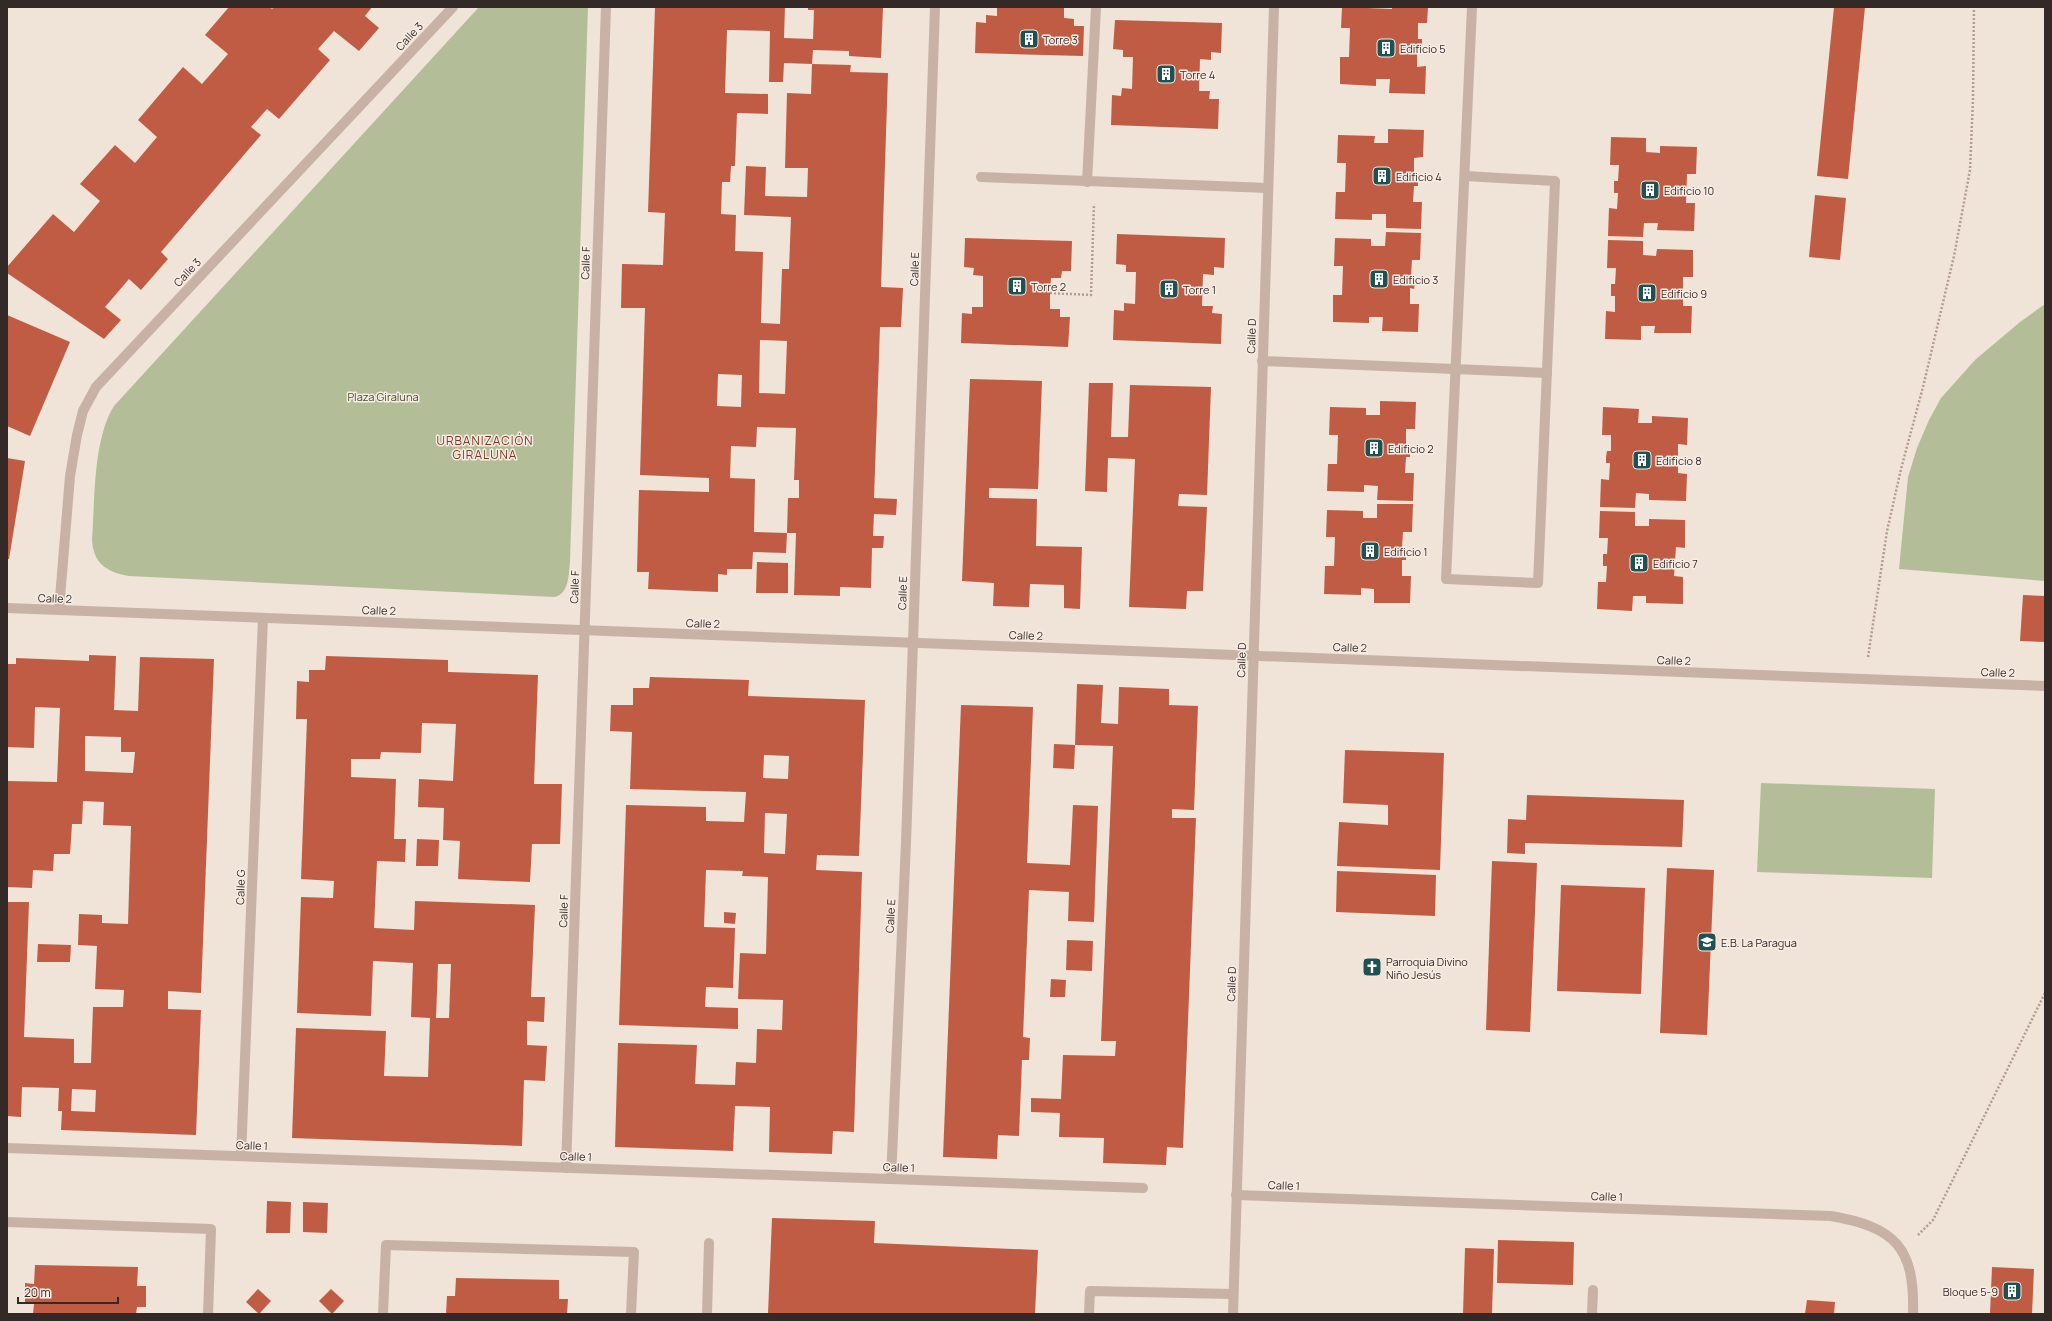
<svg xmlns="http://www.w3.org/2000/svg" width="2052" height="1321" font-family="Manrope,sans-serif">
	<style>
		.green { fill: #b3be99 }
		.building { fill: #c15c44; fill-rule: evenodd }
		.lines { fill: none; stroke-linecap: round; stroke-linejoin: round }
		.path { stroke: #b29c8f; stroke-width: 2.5; stroke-dasharray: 2 2; stroke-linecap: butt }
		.minor { stroke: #c7b2a5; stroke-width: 10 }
		.labels { text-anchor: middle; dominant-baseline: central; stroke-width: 3; stroke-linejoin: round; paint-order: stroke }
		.street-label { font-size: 11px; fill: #332926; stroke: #f8ede4 }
		.poi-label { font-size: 11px; fill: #332926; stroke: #f8ede4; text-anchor: start }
		.park-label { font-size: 11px; fill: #44502b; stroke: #f8ede4 }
		.neighbourhood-label { font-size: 12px; letter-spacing: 1px; fill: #7e3422; stroke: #f8ede4 }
	</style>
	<rect width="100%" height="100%" fill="#f0e3d8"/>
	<g class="green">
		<path d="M479 7H588L570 561C569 573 569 595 554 597L129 576C106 572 93 563 92 539 95 500 93 439 114 406Z"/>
		<path d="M2045 304V581L1899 569 1908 477 1917 448 1929 420 1941 398 1975 360 2020 322Z"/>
		<path d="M1761 783 1935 789 1932 878 1757 872Z"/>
	</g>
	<g class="building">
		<path d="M229 7H270L272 9 274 7H372L365 16 379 28 359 51 334 31 318 49 330 60 279 119 267 109 251 127 261 135 161 252 168 259 141 290 129 279 105 307 121 320 104 339 7 273V267L53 214 74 232 100 201 80 184 115 145 135 163 157 137 138 120 183 67 202 84 228 54 205 35Z"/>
		<path d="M655 7H785L784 38 813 39 814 10H808V7H883L881 58 849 56V51L813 50 812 64 851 65 850 72 888 73 881 287 903 288 901 327H880L874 498 897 499 896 515 874 514 873 536H884L883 548H872L871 588 840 587V596L794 595 796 533H787L788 498H799V480H794L796 428 757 427 756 447 731 446 730 478 755 479 754 532 787 533 786 553 753 552 752 569H727V575L718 574V592L648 589 649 572H637L639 490 709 492V478L640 475 645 308H621L622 264 663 265 665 213 648 212ZM727 30 770 31 769 82H783L784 63 812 64 811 94 787 93 785 168H808L807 197 765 196 766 167 746 166 744 215 791 217 789 269H782L780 324 761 323 763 252 735 251 736 215 721 214 722 182H730L731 166H735L737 113 768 114V94L725 93ZM760 340 787 341 785 394 759 393ZM718 374 742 375 741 407 717 406Z"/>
		<path d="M997 7H1064V18L1074 19V26H1084L1083 56 975 53 976 22 986 23V15L997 16Z"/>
		<path d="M1342 7 1392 9V7H1428L1427 23H1418V39H1422V45L1421 51H1417V67L1426 66 1425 94 1389 93 1390 79H1376V86L1340 84V57H1349L1350 28H1341Z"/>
		<path d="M1834 7H1865L1848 179 1817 176Z"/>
		<path d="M1115 20 1222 23 1221 53 1211 52V60L1200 59 1199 91H1210L1209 99H1219L1218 129 1111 125 1112 95 1121 96 1122 88 1132 89 1133 57H1123V50L1113 49Z"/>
		<path d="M1388 129 1424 130 1423 157 1414 158V174H1418V186H1414L1413 202H1422L1421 229 1386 228V214H1372V220L1335 219 1336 192H1345L1346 163H1337L1338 135 1375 136 1374 143H1388Z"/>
		<path d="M1611 137 1646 138V152L1660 153V146L1697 147 1696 174H1687L1686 203H1695L1694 231 1657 230 1658 223H1644L1643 237 1608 236 1609 208 1617 209 1618 193H1614V181H1618L1619 165H1610Z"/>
		<path d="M1815 195 1846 198 1840 260 1809 257Z"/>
		<path d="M1386 232 1421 233 1420 260H1412L1411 276 1415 277V282L1414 289 1410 288V304H1419L1418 332 1382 331 1383 317H1369V323L1333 322V295H1342L1343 266H1334L1335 238 1371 239V246H1385Z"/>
		<path d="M1117 234 1225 238 1224 268 1214 267V275L1203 274 1202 306H1213L1212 313 1222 314 1221 344 1113 340 1114 310 1124 311V303L1135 304 1136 272H1126V265L1116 264Z"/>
		<path d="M965 238 1072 241 1071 271H1062L1061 278H1051L1050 293V309H1060V317H1070L1068 347 961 343 962 313 972 314V307H983V276L973 275 974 268 964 267Z"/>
		<path d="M1608 240 1643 241V255L1656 256 1657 249 1693 250V277H1683V306H1692L1691 333H1654L1655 326H1641V340L1605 339 1606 311 1615 312V296H1611V284H1615L1616 268H1607Z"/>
		<path d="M7 315 70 342 30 436 7 426Z"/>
		<path d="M970 379 1042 381 1038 489 989 488V498L1037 499 1036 546 1082 547 1080 609 1064 608V585L1030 584 1029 607 993 606 994 583 962 581Z"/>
		<path d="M1089 383H1113L1111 437H1128L1130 385 1211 387 1207 495 1179 494 1178 506 1207 507 1203 591H1187L1186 609 1129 607 1135 459 1108 458 1107 492 1085 491Z"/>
		<path d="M1380 401 1416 402 1415 429H1406V445H1410V457H1406L1405 473H1414L1413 501 1377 500 1378 486 1364 485V492L1327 491 1328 464H1337L1338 435H1329L1330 407 1366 408V415H1380Z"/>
		<path d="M1603 407 1639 409 1638 423H1652V416L1688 418 1687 445 1678 444V473L1687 474 1686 501 1649 500V494L1636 493 1635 508 1600 507 1601 479 1609 480 1610 463H1606V457L1607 451H1611V435H1602Z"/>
		<path d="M7 458 25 461 9 559H7Z"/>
		<path d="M1377 504H1413L1412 532H1403L1402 548H1406V560H1402V576H1411L1410 603H1374V589L1361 588V595L1324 594 1325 566H1334L1335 537H1326L1327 510 1363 511V518H1377Z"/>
		<path d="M1600 511 1635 512V526H1649V519L1685 520V548L1676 547 1674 576 1683 577V604L1646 603V596H1633L1632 611 1597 609 1598 582H1606L1607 566H1603V554H1607L1608 538H1599Z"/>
		<path d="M757 562 788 563V593H756Z"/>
		<path d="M2023 595 2045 596V642L2020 641Z"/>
		<path d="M89 655 116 656 114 710 138 711 140 657 214 659 201 993 168 991V1009L201 1010 196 1135 61 1130 62 1111H58L59 1088 22 1087 21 1117 7 1116V902H29L24 1037 74 1039V1063H91L93 1007H123L124 990 95 989 97 946 78 945 79 914 102 915V923L128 924 131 826 103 825 104 802 83 801 82 824H72L70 854H54L53 871 33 870 32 888 7 887V781L57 782 60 708 35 707 34 748 7 747V664H16V658L89 661ZM85 736 121 737V752H135L133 773 85 771ZM72 1089 96 1090 95 1112 71 1111Z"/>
		<path d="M326 656 448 660V672L538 675 534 784H562L560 844H532L530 882 458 879 460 841 443 840 444 808 418 807 419 779 453 781 456 724 422 723 421 753 381 752 380 759H351V777L396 779 394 839H406L405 862 377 861 374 928 414 930 415 901 535 905 531 997H545L544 1022 527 1021V1045L547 1046 545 1081 524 1080 522 1146 292 1138 296 1028 386 1031 384 1076 428 1077 430 1018 411 1017 413 963 373 961 371 1016 297 1013 301 897 333 898 334 881 301 879 307 719H296L297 681 309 682V670H325ZM438 964H451L449 1018H436Z"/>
		<path d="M650 677 749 680 748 696 865 700 859 856 817 855 816 870 862 872 854 1132 833 1131 832 1154 769 1152 770 1107 735 1106 733 1151 615 1147 618 1043 697 1045 695 1084 735 1085 736 1062 756 1063 757 1029 782 1030 783 1000 738 999 740 953 766 954 768 877 742 876 743 871 706 870 704 927 735 928 733 988 706 987 705 1007 738 1008V1029L619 1025 626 805 706 807V821L744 822 746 792 630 789 632 732 610 731 611 705H633V688H649ZM764 755 789 756 788 779 763 778ZM765 813 787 814 785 854 764 853Z"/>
		<path d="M1077 684 1103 685 1101 723 1118 724 1119 687 1169 689V705L1198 706 1194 810 1172 809V818H1196L1183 1148 1167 1147 1166 1165 1103 1163 1104 1138 1059 1137 1060 1113 1031 1112V1098L1061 1099 1063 1055 1115 1056 1116 1041H1101L1113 746 1075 745Z"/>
		<path d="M961 705 1033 707 1027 863 1070 865 1073 805 1098 806 1094 922 1068 921 1069 892 1029 890 1023 1037 1030 1038 1029 1060H1022L1019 1136 998 1135 997 1159 943 1157Z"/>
		<path d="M1054 744 1075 745 1074 769 1053 768Z"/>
		<path d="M1345 750 1444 753 1440 870 1337 866 1339 822 1388 825V805L1343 803Z"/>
		<path d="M1527 795 1684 800 1682 847 1525 843V854L1507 853 1508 819 1526 820Z"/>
		<path d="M417 839 439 840 438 866H416Z"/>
		<path d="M1492 861 1537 863 1530 1032 1486 1030Z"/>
		<path d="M1667 868 1714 870 1707 1035 1660 1033Z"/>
		<path d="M1337 871 1436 875 1435 916 1336 912Z"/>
		<path d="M1561 885 1645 888 1641 994 1557 991Z"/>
		<path d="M724 912 736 913 735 924 724 923Z"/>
		<path d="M1067 940 1093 941 1092 971 1066 970Z"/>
		<path d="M38 944 71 945 70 962H37Z"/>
		<path d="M1051 979 1066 980 1065 997H1050Z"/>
		<path d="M267 1201 291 1202 290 1233H266Z"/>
		<path d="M303 1202 328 1203 327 1233 303 1232Z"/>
		<path d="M772 1218 875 1221 874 1243 1038 1250 1035 1314H768Z"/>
		<path d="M1498 1240 1574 1242 1573 1285 1497 1283Z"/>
		<path d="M1465 1248 1494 1249 1492 1314H1463Z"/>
		<path d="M35 1265 138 1267 137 1286H146V1307H137L136 1314H33L34 1304H25V1283L34 1284Z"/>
		<path d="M1992 1267 2034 1269 2032 1314H1990Z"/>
		<path d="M456 1278 559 1280V1299H568L567 1314H446L447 1296H455Z"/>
		<path d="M258 1289 271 1301 259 1314 246 1302Z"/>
		<path d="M331 1289 344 1301 332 1314 319 1301Z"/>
		<path d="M1807 1300 1835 1302 1834 1314H1805Z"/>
	</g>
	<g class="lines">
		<g class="path">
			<path d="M1050 293 1091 295 1094 204"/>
			<path d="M1868 657 1887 531 1901 469 1923 387 1954 256 1970 170 1973 99 1974 7"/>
			<path d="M1918 1235 1933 1220 2045 993"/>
		</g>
		<g class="minor">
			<path d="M1465 176 1555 181 1538 583 1446 579 1472 7"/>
			<path d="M981 177 1268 188"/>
			<path d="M1087 182 1096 7"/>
			<path d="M1262 361 1547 373"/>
			<path d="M7 608 2045 686"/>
			<path d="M59 610 70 476 77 435 83 411 96 387 453 7"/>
			<path d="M7 1148 1143 1188"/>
			<path d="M241 1156 263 618"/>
			<path d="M566 1168 606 7"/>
			<path d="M891 1179 906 843 935 7"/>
			<path d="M1236 1195 1831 1216C1895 1227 1915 1247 1913 1314"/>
			<path d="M7 1222 211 1229 208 1314"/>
			<path d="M383 1314 386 1245 634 1252 631 1314"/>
			<path d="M707 1314 709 1243"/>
			<path d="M1089 1314 1090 1291 1233 1294"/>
			<path d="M1233 1314 1274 7"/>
			<path d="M1592 1314 1593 1290"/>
		</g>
	</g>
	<defs>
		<symbol id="building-square" viewBox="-11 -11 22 22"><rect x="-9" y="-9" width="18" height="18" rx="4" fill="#1d5152" stroke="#f8ede4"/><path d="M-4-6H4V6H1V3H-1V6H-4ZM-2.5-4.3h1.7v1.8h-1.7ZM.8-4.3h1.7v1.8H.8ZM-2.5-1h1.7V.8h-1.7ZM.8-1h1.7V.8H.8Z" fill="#fff"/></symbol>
		<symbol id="school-square" viewBox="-11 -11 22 22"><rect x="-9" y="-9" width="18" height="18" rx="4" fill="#1d5152" stroke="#f8ede4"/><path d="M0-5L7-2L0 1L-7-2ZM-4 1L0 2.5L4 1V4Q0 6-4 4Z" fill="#fff"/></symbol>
		<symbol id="church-square" viewBox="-11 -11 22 22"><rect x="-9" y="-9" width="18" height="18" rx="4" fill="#1d5152" stroke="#f8ede4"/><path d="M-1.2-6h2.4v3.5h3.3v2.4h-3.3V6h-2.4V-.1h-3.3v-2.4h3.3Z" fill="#fff"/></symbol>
	</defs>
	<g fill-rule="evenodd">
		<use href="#building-square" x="1018" y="28" width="22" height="22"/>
		<use href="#building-square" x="1375" y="37" width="22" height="22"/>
		<use href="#building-square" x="1155" y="63" width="22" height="22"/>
		<use href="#building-square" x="1371" y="165" width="22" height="22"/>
		<use href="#building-square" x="1639" y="179" width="22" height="22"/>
		<use href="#building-square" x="1368" y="268" width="22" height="22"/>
		<use href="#building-square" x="1006" y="275" width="22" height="22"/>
		<use href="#building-square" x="1158" y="278" width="22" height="22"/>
		<use href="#building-square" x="1636" y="282" width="22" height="22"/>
		<use href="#building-square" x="1363" y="437" width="22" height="22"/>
		<use href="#building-square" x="1631" y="449" width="22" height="22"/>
		<use href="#building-square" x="1359" y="540" width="22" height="22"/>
		<use href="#building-square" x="1628" y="552" width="22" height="22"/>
		<use href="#school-square" x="1696" y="931" width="22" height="22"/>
		<use href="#church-square" x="1361" y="956" width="22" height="22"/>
		<use href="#building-square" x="2001" y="1280" width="22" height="22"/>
	</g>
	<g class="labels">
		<g class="street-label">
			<text transform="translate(409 36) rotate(-47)">Calle 3</text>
			<text transform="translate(585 263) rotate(-88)">Calle F</text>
			<text transform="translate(914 269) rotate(-88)">Calle E</text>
			<text transform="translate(187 272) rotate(-47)">Calle 3</text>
			<text transform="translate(1251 336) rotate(-88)">Calle D</text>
			<text transform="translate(574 587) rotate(-88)">Calle F</text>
			<text transform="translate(902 593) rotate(-88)">Calle E</text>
			<text transform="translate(55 598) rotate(2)">Calle 2</text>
			<text transform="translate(379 610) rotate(2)">Calle 2</text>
			<text transform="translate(703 623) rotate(2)">Calle 2</text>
			<text transform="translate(1026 635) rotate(2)">Calle 2</text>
			<text transform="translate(1350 647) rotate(2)">Calle 2</text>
			<text transform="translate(1241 660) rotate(-88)">Calle D</text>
			<text transform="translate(1674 660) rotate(2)">Calle 2</text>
			<text transform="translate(1998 672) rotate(2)">Calle 2</text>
			<text transform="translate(240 887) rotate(-88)">Calle G</text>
			<text transform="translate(563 911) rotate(-88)">Calle F</text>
			<text transform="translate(890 916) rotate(-87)">Calle E</text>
			<text transform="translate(1231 984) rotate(-88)">Calle D</text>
			<text transform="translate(252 1145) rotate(2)">Calle 1</text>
			<text transform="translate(576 1156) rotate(2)">Calle 1</text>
			<text transform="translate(899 1167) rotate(2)">Calle 1</text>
			<text transform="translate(1284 1185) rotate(2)">Calle 1</text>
			<text transform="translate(1607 1196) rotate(2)">Calle 1</text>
		</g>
		<g class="poi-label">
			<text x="1043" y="39">Torre 3</text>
			<text x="1400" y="48">Edificio 5</text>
			<text x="1180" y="74">Torre 4</text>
			<text x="1396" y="176">Edificio 4</text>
			<text x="1664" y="190">Edificio 10</text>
			<text x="1393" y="279">Edificio 3</text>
			<text x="1031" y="286">Torre 2</text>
			<text x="1183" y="289">Torre 1</text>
			<text x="1661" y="293">Edificio 9</text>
			<text x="1388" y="448">Edificio 2</text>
			<text x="1656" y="460">Edificio 8</text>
			<text x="1384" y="551">Edificio 1</text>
			<text x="1653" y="563">Edificio 7</text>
			<text x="1721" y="942">E.B. La Paragua</text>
			<text x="1386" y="961">Parroquia Divino<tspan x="1386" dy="13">Niño Jesús</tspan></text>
			<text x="1998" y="1291" text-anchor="end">Bloque 5-9</text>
		</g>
		<g class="park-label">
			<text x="383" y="396">Plaza Giraluna</text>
		</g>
		<g class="neighbourhood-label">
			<text x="485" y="440">URBANIZACIÓN<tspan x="485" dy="14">GIRALUNA</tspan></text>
		</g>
	</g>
	<rect width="2052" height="1321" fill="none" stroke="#332926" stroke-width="16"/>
	<path d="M18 1297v6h100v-6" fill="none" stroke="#332926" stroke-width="2"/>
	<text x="24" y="1297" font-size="12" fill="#332926" stroke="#f8ede4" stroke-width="3" paint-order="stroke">20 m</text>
</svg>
